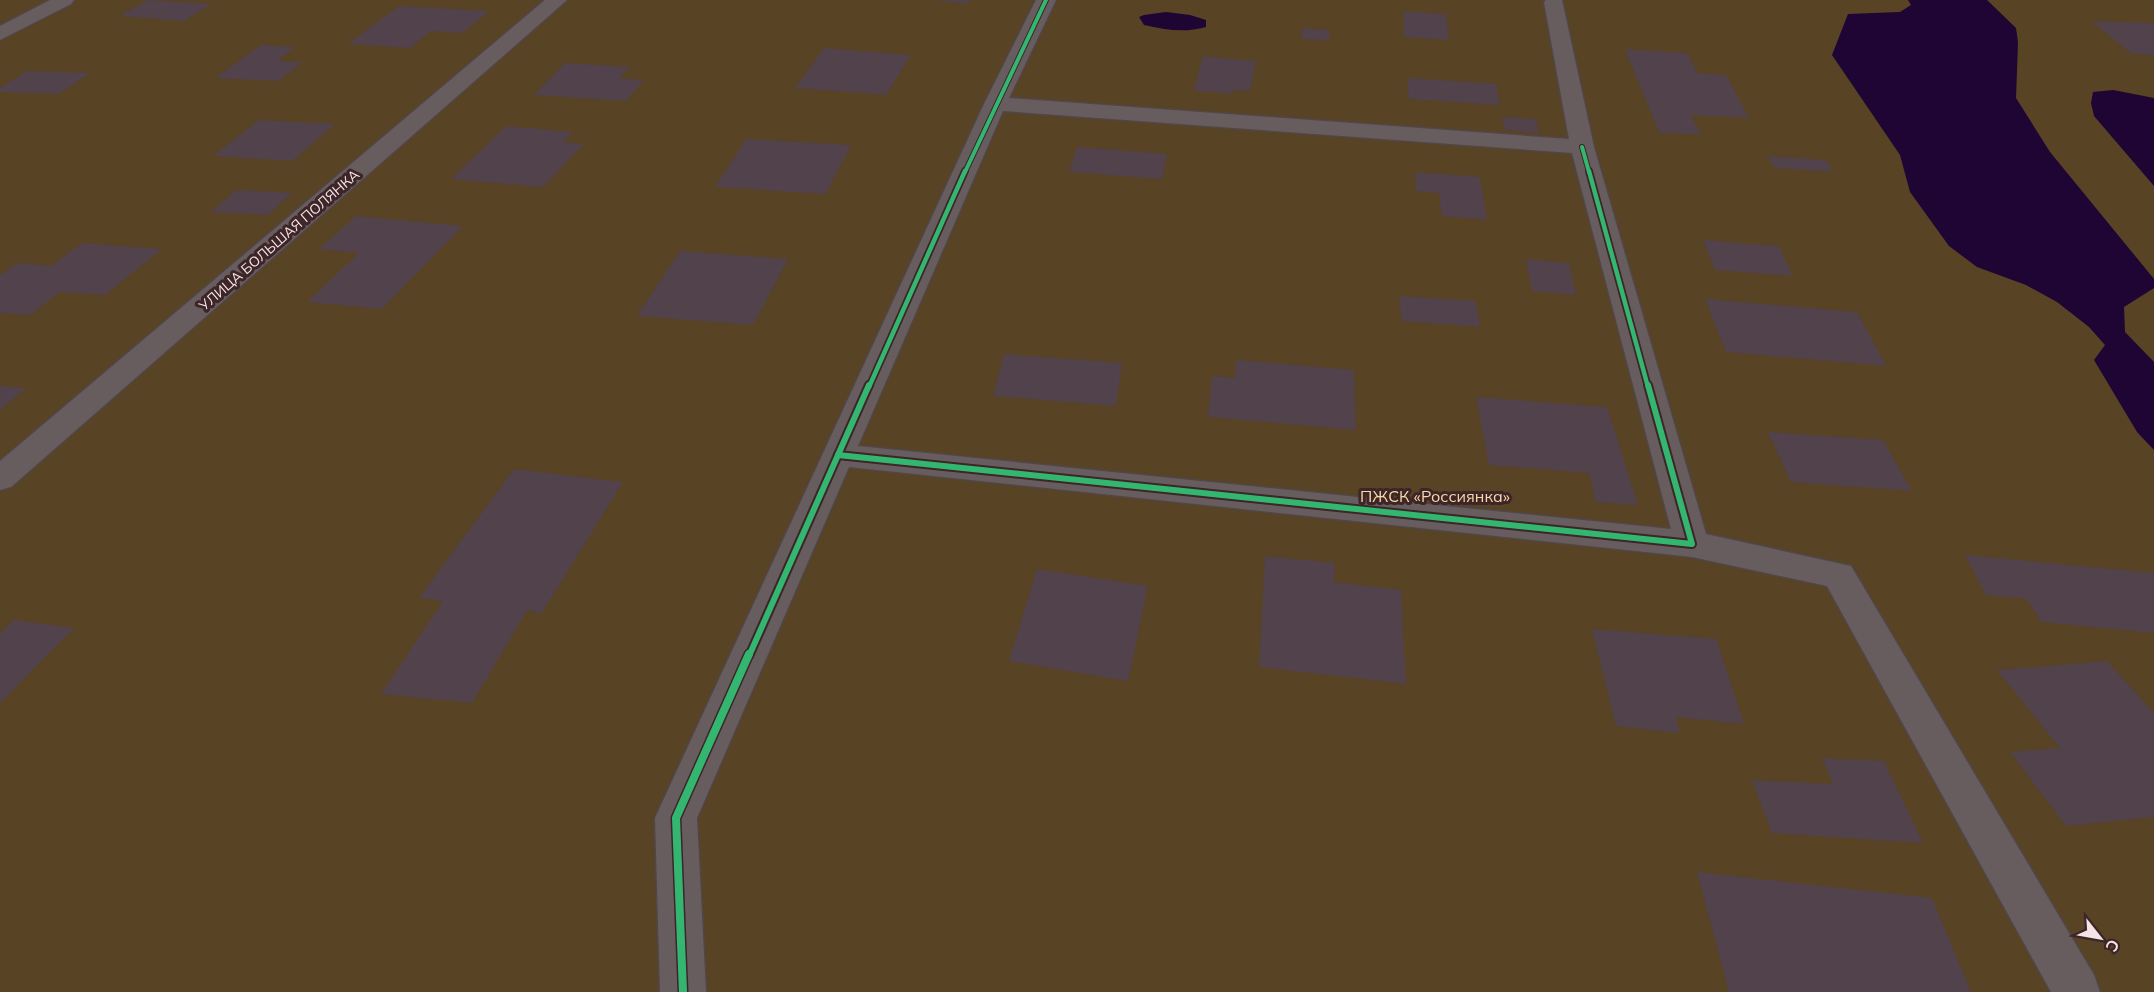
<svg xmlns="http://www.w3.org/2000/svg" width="2154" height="992" font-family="Mulish,sans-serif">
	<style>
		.green { fill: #584324 }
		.water { fill: #1f0533 }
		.building { fill: #52424b }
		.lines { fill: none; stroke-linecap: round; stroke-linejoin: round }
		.street-casing { stroke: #514648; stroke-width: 3 }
		.street { fill: #675d5e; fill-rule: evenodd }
		.cycleway-far3-casing { stroke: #3d2528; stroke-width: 6 }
		.cycleway-far2-casing { stroke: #3d2528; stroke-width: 8 }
		.cycleway-far1-casing { stroke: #3d2528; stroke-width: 10 }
		.cycleway-casing { stroke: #3d2528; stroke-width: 11 }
		.cycleway-far3 { stroke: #33b770; stroke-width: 4 }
		.cycleway-far2 { stroke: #33b770; stroke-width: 4.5 }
		.cycleway-far1 { stroke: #33b770; stroke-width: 6 }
		.cycleway { stroke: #33b770; stroke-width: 8 }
		.labels { text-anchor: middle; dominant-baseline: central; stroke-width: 6; stroke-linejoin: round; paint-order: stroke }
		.far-street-label { font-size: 14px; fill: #f4e4e6; stroke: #3d2528 }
		.park-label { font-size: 16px; fill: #fad9a6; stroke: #3d2528 }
	</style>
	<rect width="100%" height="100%" fill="#372b2c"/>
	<rect class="green" x="0" y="0" width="2154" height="992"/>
	<g class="water">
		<path d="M1908 0H1987L2016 28 2018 42 2016 98 2050 152 2154 279V288L2124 307 2125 332 2154 362V450L2137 432 2094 360 2105 345 2089 327 2057 302 2026 285 1977 267 1949 246 1910 192 1900 155 1832 55 1848 14 1900 12 1911 5Z"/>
		<path d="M1166 12 1190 15 1206 20V27C1185 33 1165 30 1144 25L1139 17 1144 15Z"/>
		<path d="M2113 90 2154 98V186L2094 116 2091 103 2093 92Z"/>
	</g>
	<g class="building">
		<path d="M148 0H149L211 4 184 21 120 16Z"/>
		<path d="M934 0H970L968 4Z"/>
		<path d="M399 6 489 11 463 33 431 31 410 48 348 44Z"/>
		<path d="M1403 11 1446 14 1449 40 1404 37Z"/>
		<path d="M2091 21 2154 23V55L2132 54Z"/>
		<path d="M1302 28 1329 30V40L1302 39Z"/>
		<path d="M261 45 295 47 277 61 303 62 278 81 215 78Z"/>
		<path d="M824 48 911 55 886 95 795 88Z"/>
		<path d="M1625 49 1687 53 1697 73 1726 75 1749 118 1691 115 1701 135 1659 132Z"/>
		<path d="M1203 56 1256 61 1250 91 1233 90 1232 94 1194 91Z"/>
		<path d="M565 63 630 67 619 78 644 80 626 101 534 95Z"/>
		<path d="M27 71 90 73 59 94 0 92V88Z"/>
		<path d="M1407 78 1496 84 1500 105 1409 99Z"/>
		<path d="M1502 117 1536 119 1539 133 1505 130Z"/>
		<path d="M259 120 335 124 292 161 213 156Z"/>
		<path d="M506 126 573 132 564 142 584 144 543 187 451 179Z"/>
		<path d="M746 139 851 145 826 194 715 187Z"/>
		<path d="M1077 147 1167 154 1162 179 1069 172Z"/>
		<path d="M1768 156 1826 160 1833 172 1775 168Z"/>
		<path d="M1415 172 1480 177 1487 220 1442 216 1439 193 1416 191Z"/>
		<path d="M236 190 292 193 268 215 211 212Z"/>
		<path d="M356 216 463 226 382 309 307 302 359 253 319 249Z"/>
		<path d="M1703 240 1779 246 1793 276 1715 270Z"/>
		<path d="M82 243 162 249 105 295 60 292 30 315 0 313V275L17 263 51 266Z"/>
		<path d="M680 251 788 259 753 325 637 316Z"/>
		<path d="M1526 259 1569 263 1576 295 1532 291Z"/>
		<path d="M1399 296 1476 301 1480 327 1402 321Z"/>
		<path d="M1705 299 1857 312 1886 366 1726 352Z"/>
		<path d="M1004 354 1122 363 1116 406 993 396Z"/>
		<path d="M1236 360 1354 370 1356 430 1208 417 1212 376 1235 378Z"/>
		<path d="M0 386 26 388 0 410Z"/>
		<path d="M1476 397 1607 407 1638 505 1596 502 1589 473 1489 465Z"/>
		<path d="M1768 432 1883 440 1912 491 1791 482Z"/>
		<path d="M514 469 623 482 541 614 528 609 472 703 381 694 443 601 419 598Z"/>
		<path d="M1965 555 2154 573V633L2041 622 2027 599 1986 595Z"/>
		<path d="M1265 556 1335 563 1334 582 1401 590 1406 684 1259 667Z"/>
		<path d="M1037 569 1148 586 1128 681 1009 661Z"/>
		<path d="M14 620 74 628 0 703V634Z"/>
		<path d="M1592 629 1716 639 1744 724 1676 717 1680 733 1616 726Z"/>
		<path d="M2107 661 2154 713V817L2066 826 2010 752 2060 748 1997 670Z"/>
		<path d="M1822 758 1884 761 1923 843 1772 833 1752 780 1833 784Z"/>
		<path d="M1697 872 1932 898 1971 992H1729Z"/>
	</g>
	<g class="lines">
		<defs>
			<g id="street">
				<path d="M50 0H74L71 4 0 40V26Z"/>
				<path d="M545 0H567L11 487 0 490V461Z"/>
				<path d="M1036 0H1056L1009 98 1569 139 1544 2 1546 0H1562L1594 147 1706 534 1851 566 2094 975 2100 992H2051L1827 586 1692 557 849 467 697 818 706 992H660L655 818 984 104ZM1003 111 1572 153 1671 529 858 446Z"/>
			</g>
		</defs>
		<use href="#street" class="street-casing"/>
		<use href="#street" class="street"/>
		<defs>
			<g id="cycleway-far3">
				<path d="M1582 147 1589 172"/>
				<path d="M965 172 1046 0"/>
			</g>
			<g id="cycleway-far2">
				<path d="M1589 171 1648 387"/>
				<path d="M869 387 965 171"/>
			</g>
			<g id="cycleway-far1">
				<path d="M838 455 1692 544 1648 385"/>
				<path d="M749 656 869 385"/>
			</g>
			<path id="cycleway" d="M683 992 676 818 749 654"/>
		</defs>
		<use href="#cycleway-far3" class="cycleway-far3-casing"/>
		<use href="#cycleway-far2" class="cycleway-far2-casing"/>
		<use href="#cycleway-far1" class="cycleway-far1-casing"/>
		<use href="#cycleway" class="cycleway-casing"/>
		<use href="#cycleway-far3" class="cycleway-far3"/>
		<use href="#cycleway-far2" class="cycleway-far2"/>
		<use href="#cycleway-far1" class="cycleway-far1"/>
		<use href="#cycleway" class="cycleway"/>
	</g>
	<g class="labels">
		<g class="far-street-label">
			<text transform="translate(279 240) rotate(-41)">УЛИЦА БОЛЬШАЯ ПОЛЯНКА</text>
		</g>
		<g class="park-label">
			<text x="1435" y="496">ПЖСК «Россиянка»</text>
		</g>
	</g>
	<g transform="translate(2100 938) rotate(121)" stroke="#3d2528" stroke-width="4.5" paint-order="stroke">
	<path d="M0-4.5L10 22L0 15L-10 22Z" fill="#f4e4e6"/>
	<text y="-9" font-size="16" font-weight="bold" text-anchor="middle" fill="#f4e4e6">С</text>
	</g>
</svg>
